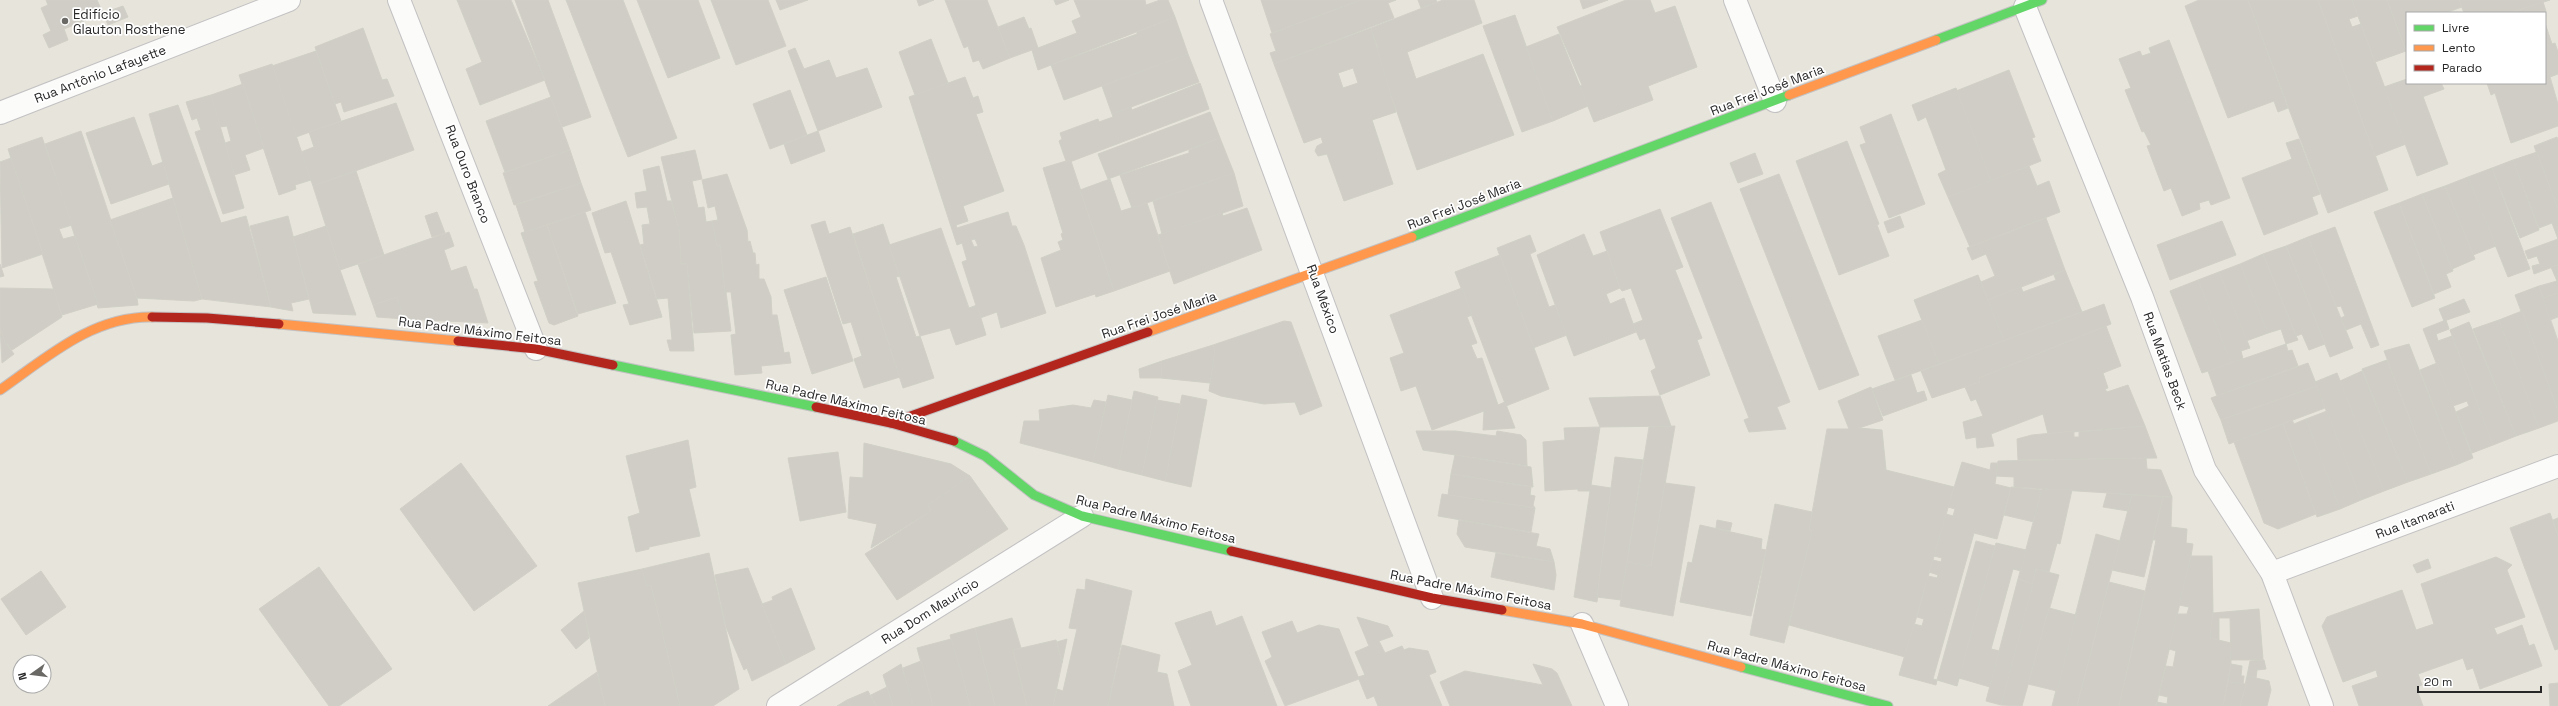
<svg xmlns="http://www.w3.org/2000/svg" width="2558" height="706" font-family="'Space Grotesk',sans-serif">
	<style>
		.building { fill: #cfcdc6; stroke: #d1d0c7; fill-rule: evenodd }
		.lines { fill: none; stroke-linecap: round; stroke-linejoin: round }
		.street-casing { stroke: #c3c1c2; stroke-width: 24 }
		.fast-casing { stroke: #c3c1c2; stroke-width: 11 }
		.slow-casing { stroke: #c3c1c2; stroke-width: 11 }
		.jam-casing { stroke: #c3c1c2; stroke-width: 11 }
		.street { stroke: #fbfbfa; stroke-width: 22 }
		.fast { stroke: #63d668; stroke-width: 9 }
		.slow { stroke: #ff974d; stroke-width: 9 }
		.jam { stroke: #b3261e; stroke-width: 9 }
		.poi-dot { fill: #6a6966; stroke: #fff; stroke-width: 1.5 }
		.labels { text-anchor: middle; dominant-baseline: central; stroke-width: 3.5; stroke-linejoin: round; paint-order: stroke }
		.poi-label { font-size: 13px; fill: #272727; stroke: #fff; text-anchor: start }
		.street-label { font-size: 13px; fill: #272727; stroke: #fff }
	</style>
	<rect width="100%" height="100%" fill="#e6e4db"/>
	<g class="building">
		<path d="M46 0H97L103 13 64 29 68 40 49 48 43 35 51 31 41 8 48 5Z"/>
		<path d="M457 0H511L545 80 480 105 466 69 482 62Z"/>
		<path d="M515 0H548L591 117 562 127Z"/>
		<path d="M566 0H623L677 138 628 157Z"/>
		<path d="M637 0H698L720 58 668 78Z"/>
		<path d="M711 0H768L786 46 736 65Z"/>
		<path d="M776 0H808L780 10Z"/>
		<path d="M917 0H934L919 6Z"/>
		<path d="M945 0H987L1010 58 983 69 979 60 973 62 968 46 964 48Z"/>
		<path d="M1054 0H1069L1056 5Z"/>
		<path d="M1074 0H1145L1146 5 1160 0H1168L1175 17 1038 70 1032 50 1010 58 998 27 1024 17 1029 29 1031 28 1038 48 1077 33 1072 21 1081 17Z"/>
		<path d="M1261 0H1361L1272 33Z"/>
		<path d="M1361 0H1396L1388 3 1394 18 1274 64 1270 53 1276 51 1270 34Z"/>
		<path d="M1418 0H1436L1437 2 1421 8Z"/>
		<path d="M1443 0H1474L1482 23 1407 52 1416 79 1483 54 1514 135 1417 170 1378 57 1376 48H1378L1371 28Z"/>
		<path d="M1580 0H1608L1583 9Z"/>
		<path d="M1626 0H1650L1655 13 1675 6 1697 67 1648 86 1653 100 1594 122 1580 86 1582 85 1557 27Z"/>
		<path d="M2199 0H2248L2288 108 2278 112 2274 101 2228 118 2185 6Z"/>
		<path d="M2248 0H2318L2388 190 2328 213Z"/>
		<path d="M2318 0H2352L2358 16 2349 19 2352 27 2361 24 2406 144 2375 156Z"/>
		<path d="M2352 0H2387L2406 51 2375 62Z"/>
		<path d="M2387 0H2459L2462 7 2445 13H2407V53Z"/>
		<path d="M2459 0H2550L2510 13H2464Z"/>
		<path d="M2543 2 2546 11 2541 13H2510Z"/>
		<path d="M123 6 128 17 108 25 103 13Z"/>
		<path d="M1515 15 1553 121 1522 132 1483 26Z"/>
		<path d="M1175 17 1188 54 1064 100 1051 65 1137 34V32Z"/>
		<path d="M2545 23 2552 44 2555 43 2558 52V74L2550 77 2558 104V126L2511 143 2495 93 2491 95 2487 83H2545Z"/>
		<path d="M363 28 382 80 387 79 394 96 344 112 341 102 335 104 315 47Z"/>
		<path d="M1371 28 1396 112 1372 120 1393 184 1344 201 1327 154 1318 156 1315 151 1317 146 1323 143 1321 137 1304 143 1274 64ZM1353 68 1358 83 1343 88 1338 73Z"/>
		<path d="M1559 34 1588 106 1553 121 1526 47Z"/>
		<path d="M931 39 948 83 915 95 899 52Z"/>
		<path d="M2169 40 2230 198 2211 205 2209 200 2199 203 2200 209 2182 216 2171 188 2164 191 2147 146 2151 145 2144 131 2142 132 2125 90 2131 88 2119 59 2140 51 2142 56 2151 53 2149 48Z"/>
		<path d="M795 48 804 69 829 60 836 78 867 68 882 107 818 131 788 51Z"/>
		<path d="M316 51 341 121 296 137 272 66Z"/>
		<path d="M1188 54 1199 82 1112 114 1102 86Z"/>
		<path d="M272 64 311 180 295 185 296 189 279 195 239 75Z"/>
		<path d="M2009 70 2035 137 2032 138 2041 161 1991 181 1956 91Z"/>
		<path d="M965 77 973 98 978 96 983 112 976 114 1004 191 963 206 968 221 956 225 957 228 1008 212 1012 226H1016L1024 245 1046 313 1001 328 997 312 980 318 962 262 967 260 962 243 957 245 909 97ZM975 239 978 246 974 247 971 240Z"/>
		<path d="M2407 79V83H2418L2448 164 2417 176 2384 87Z"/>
		<path d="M1200 83 1209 109 1067 163 1066 161 1059 141 1062 139 1060 133 1098 119 1099 122 1113 117 1112 114 1131 107 1132 110Z"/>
		<path d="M2418 83H2441L2444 89 2422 97Z"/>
		<path d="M243 84 264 148 245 155 250 170 234 175 225 143 231 141 227 126 220 127 211 95Z"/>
		<path d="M1956 88 1991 181 1948 197 1938 174 1946 170 1926 117 1918 121 1912 105Z"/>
		<path d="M790 90 807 135 770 149 753 104Z"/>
		<path d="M211 95 244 208 223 214 195 132 201 130 197 118 192 120 186 102Z"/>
		<path d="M551 97 570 150 505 172 486 121Z"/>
		<path d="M396 103 414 150 313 186 301 152 314 147 309 132Z"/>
		<path d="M178 105 221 223 246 216 271 307 202 299 149 114Z"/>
		<path d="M1210 112 1220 138 1108 179 1098 154Z"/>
		<path d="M1891 114 1925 204 1889 218 1860 145 1866 143 1860 127Z"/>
		<path d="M134 117 152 166 163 162 169 184 111 204 86 133Z"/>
		<path d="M81 131 137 298 138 305 98 308 45 144Z"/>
		<path d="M818 131 825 151 791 164 784 144Z"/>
		<path d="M42 137 72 225 59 229 63 239 75 236 98 304 62 315 8 149Z"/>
		<path d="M2557 137 2558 140V210L2534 146Z"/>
		<path d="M1220 138 1234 173 1132 208 1120 175 1189 153V150Z"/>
		<path d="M2299 139 2320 194 2312 197 2318 214 2264 235 2242 178 2292 159 2286 143Z"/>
		<path d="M1847 141 1879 224 1877 225 1889 256 1839 275 1796 161Z"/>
		<path d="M570 150 581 183 514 205 503 173Z"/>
		<path d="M695 150 702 179 692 181 698 208 704 207 706 222 712 221 717 246 720 245 731 331 694 333 687 264H681L679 230 661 157Z"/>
		<path d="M2537 152 2558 210V239L2552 223 2539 228 2513 160Z"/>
		<path d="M1755 153 1763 174 1738 183 1730 163Z"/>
		<path d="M11 158 43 254 2 268 0 162Z"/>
		<path d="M2513 160 2539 230 2520 238 2492 168Z"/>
		<path d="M1066 161H1071L1114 291 1096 297 1095 294 1056 307 1041 258 1061 250 1058 242 1063 240 1061 234 1063 233 1043 168Z"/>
		<path d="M659 166 667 201H671L679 230 681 264H687L694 351H670L667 340H672L668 298 657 299 640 245 644 244 642 225 650 224 647 207 637 208 635 193 647 191 643 170Z"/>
		<path d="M2029 166 2037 186 2049 181 2060 212 1970 247 1948 197Z"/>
		<path d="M2492 168 2530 269 2508 277 2468 177Z"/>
		<path d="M356 171 384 255 340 270 313 186Z"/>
		<path d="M1234 173 1243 206 1162 234 1153 201Z"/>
		<path d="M727 174 747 230 748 242 750 241 753 253H755L756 265 759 264V279H764L771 297 772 315H777L784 353 789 352 791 363 761 366 762 373 735 375 731 335 736 334 731 292H725L720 245 717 246 712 221 718 220 715 206 708 208 702 180Z"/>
		<path d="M1779 174 1859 375 1819 390 1740 189Z"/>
		<path d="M2468 177 2496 246 2473 255 2445 186Z"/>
		<path d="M1110 179 1121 211 1147 203 1170 271 1114 291 1080 190Z"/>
		<path d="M581 183 591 210 525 232 516 205Z"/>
		<path d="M2445 186 2475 259 2452 269 2422 194Z"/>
		<path d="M2422 194 2453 271 2446 274 2451 287 2434 294 2399 203Z"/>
		<path d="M173 198 202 299 194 301 137 298 110 220Z"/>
		<path d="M626 201 662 317 630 325 623 305 629 304 611 252 605 253 592 213Z"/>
		<path d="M1711 202 1790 402 1777 407 1786 429 1749 432 1744 420 1749 418 1671 218Z"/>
		<path d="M2399 203 2435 298 2412 307 2374 212Z"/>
		<path d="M1247 208 1262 250 1174 284 1158 235 1222 213 1223 216Z"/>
		<path d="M1660 209 1683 267 1675 270 1702 338 1697 340 1710 375 1660 395 1651 371 1656 368 1645 338 1640 340 1633 324 1643 320 1631 288 1622 291 1620 288 1600 232Z"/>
		<path d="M437 212 445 233 432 237 425 216Z"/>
		<path d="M585 212 616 303 578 314 547 225Z"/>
		<path d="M288 216 309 299 291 303 293 311 271 307 250 226Z"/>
		<path d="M1900 216 1904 227 1888 233 1884 222Z"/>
		<path d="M2046 218 2065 270 1988 300 1981 282 1995 276 1986 254 1972 260 1967 248Z"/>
		<path d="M825 221 829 234 850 227 900 377 864 388 854 359 862 356 851 322 843 324 811 225Z"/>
		<path d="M2222 221 2236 255 2170 280 2157 245Z"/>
		<path d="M883 224 900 276 896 277 916 337 920 336 934 378 903 388 853 234Z"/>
		<path d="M547 225 578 316 554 325 549 323 534 282 538 281 521 233Z"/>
		<path d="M326 226 340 270 356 315 313 313 293 237Z"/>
		<path d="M2335 227 2379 345 2371 348 2361 324 2346 330 2341 318 2345 316 2341 306 2336 307 2308 237Z"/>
		<path d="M941 228 969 308 977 305 986 335 956 345 950 328 920 336 889 245Z"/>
		<path d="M449 232 454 246 444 250 451 271 466 266 474 289H477L488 323 404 319 397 297 373 305 358 264Z"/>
		<path d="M1584 234 1593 256 1607 251 1620 288 1606 294 1610 304 1624 298 1636 332 1574 356 1537 255Z"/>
		<path d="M1530 235 1536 251 1530 254 1549 307 1555 305 1567 335 1533 348 1497 248Z"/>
		<path d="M2308 237 2353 348 2330 357 2286 246Z"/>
		<path d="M2558 239V265L2534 274 2532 266 2540 264 2537 256 2528 259 2525 251Z"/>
		<path d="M2286 246 2325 344 2309 350 2302 334 2296 336 2263 254Z"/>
		<path d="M2263 254 2297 338 2298 340 2286 344 2281 329 2268 333 2240 264Z"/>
		<path d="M1500 255 1549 389 1506 406 1455 272Z"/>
		<path d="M0 264 4 276 0 277Z"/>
		<path d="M2240 264 2268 333 2246 341 2219 272Z"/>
		<path d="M2558 265V293L2543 298 2539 286 2557 281 2551 267Z"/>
		<path d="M2065 270 2082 312 2004 341 1988 300 2021 287 2023 292 2056 280 2054 275Z"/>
		<path d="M2219 272 2250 348 2241 351 2243 359 2231 363 2198 280Z"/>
		<path d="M1978 275 2004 341 1939 364 1914 300Z"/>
		<path d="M826 277 853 361 812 374 784 290Z"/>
		<path d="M2198 280 2231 363 2202 373 2170 291Z"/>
		<path d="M2539 286 2558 341V411L2515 295Z"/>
		<path d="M0 288 54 289 62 317 12 350 5 342 0 327Z"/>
		<path d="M1462 288 1472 315 1467 317 1477 343 1471 345 1477 359 1482 358 1498 405 1505 402 1515 428 1483 430 1484 411 1432 430 1416 386 1401 391 1390 358 1404 353 1390 315Z"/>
		<path d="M2558 293V317L2550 320 2543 298Z"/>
		<path d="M397 297 404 319 377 317 373 305Z"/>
		<path d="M2464 299 2470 312 2444 321 2439 309Z"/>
		<path d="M2104 304 2111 324 1979 378 1980 382 1932 398 1921 371Z"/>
		<path d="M2522 311 2558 411V421L2539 428 2499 320Z"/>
		<path d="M1922 320 1939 364 1895 380 1878 336Z"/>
		<path d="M2446 320 2449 329 2436 334 2438 341 2452 336 2493 445 2472 453 2456 412 2469 406 2467 401 2453 406 2423 329Z"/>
		<path d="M2499 320 2539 428 2516 436 2473 329Z"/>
		<path d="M1284 321 1291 322 1322 406 1300 415 1295 402 1264 404 1221 396 1209 391 1215 351 1213 345Z"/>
		<path d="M2469 322 2516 436 2493 445 2450 330Z"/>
		<path d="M2106 326 2121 366 2103 373 2108 388 2105 389 2107 392 2128 385 2145 426 2048 434 2043 414 1991 434 1994 446 1977 448 1976 437 1966 439 1963 422 1983 416 1976 399 1971 401 1965 387 1980 382 1979 378Z"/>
		<path d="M0 327 5 342 14 354 2 363Z"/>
		<path d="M2286 344 2288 351 2292 350 2298 366 2217 396 2208 371Z"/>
		<path d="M2409 344 2456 465 2431 474 2384 351Z"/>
		<path d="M1213 345 1215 351 1210 383 1161 378 1162 361Z"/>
		<path d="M2387 360 2431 474 2408 482 2362 369Z"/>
		<path d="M1162 361 1161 378H1140L1139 369Z"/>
		<path d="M2308 363 2317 386 2221 420 2211 398Z"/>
		<path d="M2437 363 2473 458 2456 465 2420 370Z"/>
		<path d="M2362 371 2408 482 2384 491 2340 381Z"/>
		<path d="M2337 373 2384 491 2361 500 2315 382Z"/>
		<path d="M1911 375 1917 393 1924 391 1927 400 1883 416 1872 389Z"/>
		<path d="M2317 386 2325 408 2229 444 2221 420Z"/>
		<path d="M1871 387 1883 420 1859 428 1882 430 1886 470 1954 487 1905 657 1789 625 1812 531 1809 530 1827 429H1849L1838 401Z"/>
		<path d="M1134 391 1158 397 1142 475 1118 469Z"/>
		<path d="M1108 395 1132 400 1118 469 1093 462Z"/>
		<path d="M1182 395 1207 400 1191 487 1165 481Z"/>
		<path d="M1660 396 1671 426 1600 427 1589 398Z"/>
		<path d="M1094 400 1106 402 1093 462 1020 443 1024 421H1040L1039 410 1073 405 1091 408Z"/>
		<path d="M1157 400 1180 404 1165 481 1142 475Z"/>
		<path d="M2327 411 2361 500 2340 509 2306 419Z"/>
		<path d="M2306 419 2340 509 2317 517 2283 424 2292 420 2294 424Z"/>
		<path d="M2283 424 2316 514 2278 529 2264 523 2234 442Z"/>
		<path d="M1675 426 1651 566 1627 562 1649 427Z"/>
		<path d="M2145 426 2157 458 2018 460 2017 439 2032 435 2074 431V437H2079V432Z"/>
		<path d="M1600 427 1591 485 1611 488 1597 602 1574 597 1590 491H1578V489L1545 491 1543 442 1565 440 1564 428Z"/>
		<path d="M1416 431H1455L1496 436 1497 431 1521 435 1526 440 1527 466 1423 450Z"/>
		<path d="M688 440 696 487 689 489 700 536 649 547V549L636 552 628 517 640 513 626 456Z"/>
		<path d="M864 443 951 464 970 476 928 505 931 511 871 548 877 524 848 518 850 477 863 478Z"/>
		<path d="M838 452 846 512 800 521 788 458Z"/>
		<path d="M1455 455 1531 467 1533 487 1451 474Z"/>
		<path d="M1615 457 1643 460 1621 600 1597 597Z"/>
		<path d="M2146 458 2147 469 2161 470 2172 497 2014 487V477L1996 476 1998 461Z"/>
		<path d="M1962 462 1990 470 1991 463H1998L1995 484 2011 488 1997 539 1974 533 1933 679 1937 680 1936 685 1899 675 1914 624 1922 626 1924 619 1917 617 1928 576 1937 578 1938 575 1929 572 1933 560 1941 562 1942 558 1934 556 1946 514 1953 516 1955 509 1948 507Z"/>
		<path d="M461 463 537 566 474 611 400 509Z"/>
		<path d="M1451 474 1531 487 1530 495 1535 496 1533 505 1535 508 1448 495Z"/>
		<path d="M970 476 1008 529 897 600 865 554 931 511 928 505Z"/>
		<path d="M1665 483 1695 487 1673 616 1620 606 1627 562 1651 566Z"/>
		<path d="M2011 487 2042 490 2034 522 2004 515Z"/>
		<path d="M2042 489 2072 490 2060 544 2057 543 2049 572 2036 569 2033 584 2018 579Z"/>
		<path d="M2107 493 2132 495 2128 511 2103 507Z"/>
		<path d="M1442 494 1535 508 1531 532 1438 516Z"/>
		<path d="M2132 495 2163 497 2144 577 2112 570Z"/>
		<path d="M2163 497H2172L2171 527 2187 529 2186 543 2193 544 2191 556 2156 706H2119L2151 566 2156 540H2153Z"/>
		<path d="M1775 504 1812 512 1809 530 1812 531 1784 643 1750 635Z"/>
		<path d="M2550 513 2558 536V649L2555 650 2510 528Z"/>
		<path d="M2558 518V536L2553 520Z"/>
		<path d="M1459 520 1539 534 1536 546 1550 549 1554 562 1465 547 1457 534Z"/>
		<path d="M1717 520 1732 523 1730 531 1716 528Z"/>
		<path d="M1700 525 1762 539 1761 549 1766 550 1751 616 1680 602 1688 562 1692 563Z"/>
		<path d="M2096 534 2120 541 2112 570 2077 706H2052Z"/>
		<path d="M1976 541 1995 546 1957 686 1937 680Z"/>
		<path d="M1996 543 2026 550 2021 571 2013 569 1991 649 2000 651 1990 687 1959 678Z"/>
		<path d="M709 553 739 689 713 706H680L651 585 647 586 642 569Z"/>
		<path d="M1496 553 1554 562 1556 575 1554 590 1491 577Z"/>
		<path d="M2191 556H2212L2213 613 2210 638 2231 643V664L2223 706H2156L2157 702 2167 704 2168 697 2159 695 2166 666 2173 667 2176 651 2169 649 2177 614H2187L2189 607 2179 605Z"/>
		<path d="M2496 557 2512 565 2507 570 2525 617 2494 628 2497 635 2522 625 2529 646 2534 644 2542 666 2480 689 2473 668 2467 670 2463 658 2418 674 2422 685 2416 687 2423 706H2359L2352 686 2378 677 2376 670 2343 682 2322 626 2327 617 2402 590 2416 630 2434 624 2421 584Z"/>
		<path d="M2428 559 2431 568 2417 573 2413 565Z"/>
		<path d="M319 567 392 669 339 706H329L259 609Z"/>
		<path d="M748 568 786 664 752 681 747 668 744 670 726 627 715 575Z"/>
		<path d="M642 569 647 586 651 585 680 706H605L578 583Z"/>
		<path d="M2036 569 2059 575 2022 706 2001 705Z"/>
		<path d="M41 571 66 607 26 635 1 599Z"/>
		<path d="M1086 579 1132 591 1108 706H1053L1057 689 1063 691 1077 629 1069 628 1077 589 1085 590Z"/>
		<path d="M2018 579 2033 584 2001 705 1986 701Z"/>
		<path d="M2109 582 2145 591 2119 706H2077Z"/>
		<path d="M791 588 815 649 786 664 762 604 773 600 772 597Z"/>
		<path d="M2049 608 2076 615 2057 691 2028 684Z"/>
		<path d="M2259 609 2263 660H2231L2230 618H2219V640L2210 638 2213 613Z"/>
		<path d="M584 611 589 638 576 649 561 630Z"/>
		<path d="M1211 611 1216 626 1242 616 1277 706H1191L1178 671 1192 665 1175 623Z"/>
		<path d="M1357 617 1388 626 1393 636 1379 641 1385 653 1402 646 1404 650 1409 648 1428 651 1436 672 1429 675 1442 706H1378L1374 696 1367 699 1358 677 1365 675 1355 652 1369 646Z"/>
		<path d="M1012 618 1021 648 1013 650 1027 706H995L975 628Z"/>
		<path d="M1292 621 1297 633 1319 625 1339 629 1359 679 1285 706 1265 661 1272 657 1262 632Z"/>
		<path d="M975 628 995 706H970L951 639 950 635Z"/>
		<path d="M951 639 964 681 970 706H933L917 648Z"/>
		<path d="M1067 639 1062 663 1057 642Z"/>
		<path d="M1056 640 1062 663 1053 706H1027L1013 650Z"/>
		<path d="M1122 645 1160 655 1157 672 1167 674 1174 706H1108Z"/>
		<path d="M2264 660 2266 669 2257 670 2256 678 2247 676 2250 661Z"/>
		<path d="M921 661 933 706H912L911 701 903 668Z"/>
		<path d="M901 664 912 701V706H893L883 675Z"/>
		<path d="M1533 664 1552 669 1557 673 1572 706H1450L1440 682 1465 671 1543 685Z"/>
		<path d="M2231 664 2242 666 2241 676H2244L2243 684 2228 682Z"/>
		<path d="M597 672 605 706H548Z"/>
		<path d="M2247 676 2269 681 2271 690 2267 706H2240Z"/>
		<path d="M2228 682 2246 684 2240 706H2223Z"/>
		<path d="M2558 683V706H2550L2549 684Z"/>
		<path d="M887 687 893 706H876L871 695Z"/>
		<path d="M868 691 876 706H850L847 700Z"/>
		<path d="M847 700 850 706H837Z"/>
	</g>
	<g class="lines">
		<defs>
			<g id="street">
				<path d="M399 0 536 349"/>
				<path d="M1211 0 1432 598"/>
				<path d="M1735 0 1775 101"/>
				<path d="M2025 7 2142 297 2205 470 2272 573 2322 706"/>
				<path d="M0 113 289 0"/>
				<path d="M2272 573 2558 466"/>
				<path d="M1582 624 1617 706"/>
				<path d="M778 706 1082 516"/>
			</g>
			<g id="fast">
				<path d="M1936 40 2042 0"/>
				<path d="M1412 237 1789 95"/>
				<path d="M613 365 816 407"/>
				<path d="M954 441 985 456 1034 495 1082 516 1231 551"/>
				<path d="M1741 667 1888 706"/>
			</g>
			<g id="slow">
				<path d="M1789 95 1936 40"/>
				<path d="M279 324 458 341"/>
				<path d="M1148 332 1412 237"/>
				<path d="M0 390C46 358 92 316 152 317"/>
				<path d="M1502 610 1582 624 1741 667"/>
			</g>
			<g id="jam">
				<path d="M152 317 207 318 279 324"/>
				<path d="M458 341 536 349 613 365"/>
				<path d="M816 407 891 423 954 441"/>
				<path d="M891 423 1148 332"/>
				<path d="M1231 551 1432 598 1502 610"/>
			</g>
		</defs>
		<use href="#street" class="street-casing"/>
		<use href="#fast" class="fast-casing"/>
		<use href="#slow" class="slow-casing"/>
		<use href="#jam" class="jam-casing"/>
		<use href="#street" class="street"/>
		<use href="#fast" class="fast"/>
		<use href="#slow" class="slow"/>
		<use href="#jam" class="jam"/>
	</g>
	<circle class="poi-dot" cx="65" cy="21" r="4"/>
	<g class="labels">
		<g class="poi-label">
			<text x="73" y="14">Edifício<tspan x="73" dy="15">Glauton Rosthene</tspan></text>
		</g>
		<g class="street-label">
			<text transform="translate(100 74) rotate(-21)">Rua Antônio Lafayette</text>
			<text transform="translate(1767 90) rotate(-21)">Rua Frei José Maria</text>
			<text transform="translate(468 174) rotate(69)">Rua Ouro Branco</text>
			<text transform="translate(1464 204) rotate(-21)">Rua Frei José Maria</text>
			<text transform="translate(1323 299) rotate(70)">Rua México</text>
			<text transform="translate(1159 315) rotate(-19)">Rua Frei José Maria</text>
			<text transform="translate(480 331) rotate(7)">Rua Padre Máximo Feitosa</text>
			<text transform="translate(2165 361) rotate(70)">Rua Matias Beck</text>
			<text transform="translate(846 402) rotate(13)">Rua Padre Máximo Feitosa</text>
			<text transform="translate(1156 519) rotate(14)">Rua Padre Máximo Feitosa</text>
			<text transform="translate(2415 520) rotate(-21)">Rua Itamarati</text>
			<text transform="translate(1471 590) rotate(11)">Rua Padre Máximo Feitosa</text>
			<text transform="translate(930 611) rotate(-32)">Rua Dom Maurício</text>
			<text transform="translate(1787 666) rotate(15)">Rua Padre Máximo Feitosa</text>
		</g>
	</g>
	<rect x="2406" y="12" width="140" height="72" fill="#ffffff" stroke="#a9a9a9"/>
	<rect x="2414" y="25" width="20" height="6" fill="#63d668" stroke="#a9a9a9"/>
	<text x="2442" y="32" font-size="12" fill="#272727">Livre</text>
	<rect x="2414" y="45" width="20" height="6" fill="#ff974d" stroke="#a9a9a9"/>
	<text x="2442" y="52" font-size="12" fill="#272727">Lento</text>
	<rect x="2414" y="65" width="20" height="6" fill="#b3261e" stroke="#a9a9a9"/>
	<text x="2442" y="72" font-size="12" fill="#272727">Parado</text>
	<g transform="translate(32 674) rotate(256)"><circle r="19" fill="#ffffff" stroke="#a9a9a9"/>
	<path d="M0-3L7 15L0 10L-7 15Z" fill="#6a6966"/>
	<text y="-6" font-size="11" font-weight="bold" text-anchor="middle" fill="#272727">N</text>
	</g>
	<path d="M2418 686v6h123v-6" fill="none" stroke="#272727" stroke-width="2"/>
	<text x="2424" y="686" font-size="12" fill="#272727" stroke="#ffffff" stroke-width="3" paint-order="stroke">20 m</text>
</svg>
